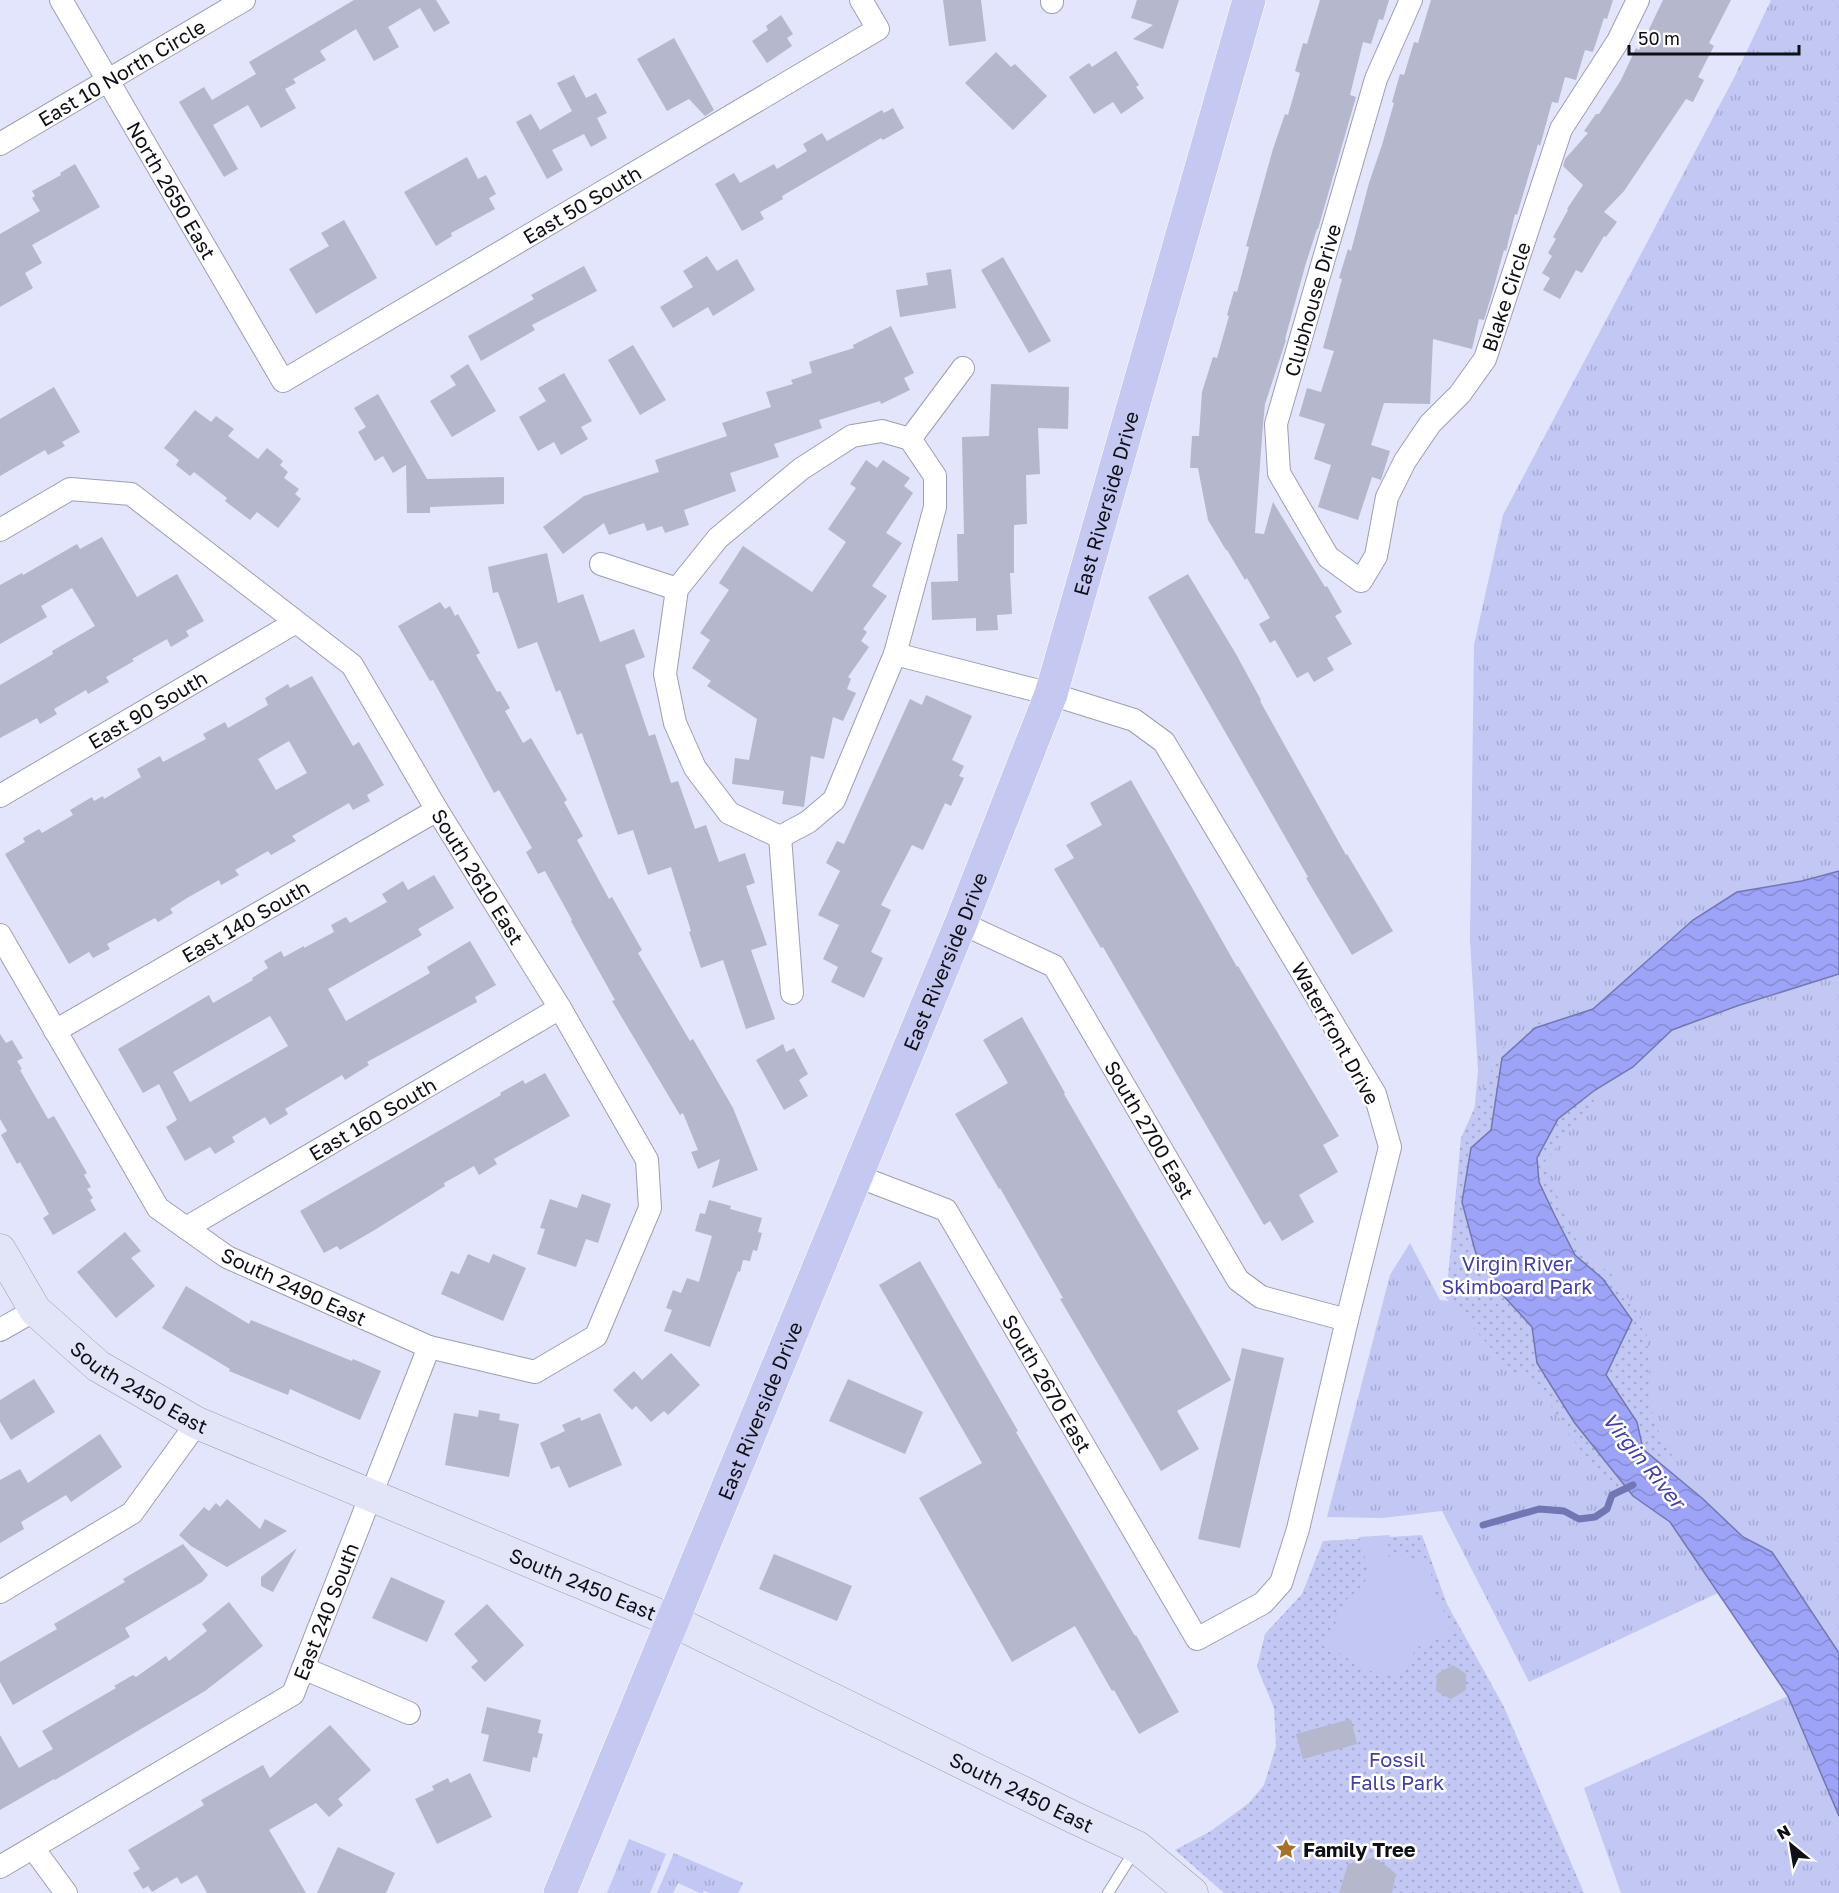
<svg xmlns="http://www.w3.org/2000/svg" width="1839" height="1893" font-family="'Golos Text',sans-serif">
	<style>
		.grass { fill: url(#grass-tufts) }
		.park { fill: url(#park-dots) }
		.garden { fill: #c2c7f4 }
		.water { fill: url(#water-waves); stroke: #7277b3; stroke-width: 1.5 }
		.lines { fill: none; stroke-linecap: round; stroke-linejoin: round }
		.stream { stroke: #7277b3; stroke-width: 7 }
		.building { fill: #b5b7cc; fill-rule: evenodd }
		.lane-casing { stroke: #9c9fb3; stroke-width: 12 }
		.street-casing { stroke: #9c9fb3; stroke-width: 24 }
		.secondary-casing { stroke: #9c9fb3; stroke-width: 33 }
		.primary-casing { stroke: #fff; stroke-width: 34 }
		.lane { stroke: #fff; stroke-width: 10 }
		.street { stroke: #fff; stroke-width: 22 }
		.secondary { stroke: #e2e4f8; stroke-width: 32 }
		.primary { stroke: #c5c8f1; stroke-width: 33 }
		.labels { text-anchor: middle; dominant-baseline: central; stroke-width: 5; stroke-linejoin: round; paint-order: stroke }
		.street-label { font-size: 20px; fill: #0f1017; stroke: #fff }
		.park-label { font-size: 20px; fill: #43409e; stroke: #fff }
		.poi-label { font-size: 20px; font-weight: bold; fill: #0f1017; stroke: #fff; text-anchor: start }
		.water-label { font-size: 21px; font-style: italic; fill: #44409f; stroke: #fff }
	</style>
	<defs>
		<pattern id="grass-tufts" width="24" height="20" patternUnits="userSpaceOnUse" patternTransform="scale(1.5)"><rect width="24" height="20" fill="#c2c7f4"/><path d="M3 7l-1-3M5 7V3M7 7l1-3M15 17l-1-3M17 17v-4M19 17l1-3" fill="none" stroke="#a6aad0"/></pattern>
		<pattern id="park-dots" width="8" height="8" patternUnits="userSpaceOnUse" patternTransform="scale(1.5)"><rect width="8" height="8" fill="#c2c7f4"/><path d="M2 2h.1M6 6h.1" fill="none" stroke="#a6aad0" stroke-width="1.8" stroke-linecap="round"/></pattern>
		<pattern id="water-waves" width="16" height="10" patternUnits="userSpaceOnUse" patternTransform="scale(1.5)"><rect width="16" height="10" fill="#9da3f6"/><path d="M0 5q4-4 8 0t8 0" fill="none" stroke="#868bd2"/></pattern>
	</defs>
	<rect width="100%" height="100%" fill="#e2e5fb"/>
	<g class="grass">
		<path d="M1771 0H1839V871L1802 881 1660 951 1593 1009 1535 1028 1471 1148 1478 1071 1470 940 1474 645 1503 515 1735 76Z"/>
		<path d="M1839 974V1653L1772 1552 1743 1537 1703 1499 1643 1449 1575 1255 1539 1182 1547 1142 1558 1119 1595 1090 1633 1067 1672 1030 1737 1007Z"/>
		<path d="M1410 1243 1440 1300 1480 1305 1537 1363 1633 1496 1670 1522 1718 1593 1529 1682 1442 1511 1383 1518 1327 1517 1390 1275Z"/>
		<path d="M1788 1696 1839 1816V1893H1621L1584 1788Z"/>
		<path d="M629 1839 666 1854 650 1893H607Z"/>
		<path d="M674 1853 743 1883 738 1893H710L704 1891 703 1893H700L678 1883 673 1893H657Z"/>
	</g>
	<g class="park">
		<path d="M1543 1020 1596 1098 1543 1164 1581 1251 1611 1274 1646 1325 1653 1422 1673 1454 1617 1496 1589 1463 1533 1379 1513 1372 1446 1298 1461 1138 1501 1049Z"/>
		<path d="M1422 1535 1447 1604 1504 1707 1584 1893H1224L1175 1850 1211 1831 1249 1803 1264 1785 1276 1746 1274 1708 1257 1667 1265 1634 1302 1594 1323 1541Z"/>
	</g>
	<path class="garden" d="M1390 1535 1386 1557 1399 1555 1427 1564 1431 1573 1434 1597 1442 1607 1451 1631 1448 1636C1440 1639 1427 1640 1421 1645 1413 1651 1410 1661 1403 1667 1385 1684 1360 1667 1343 1655 1334 1649 1328 1651 1319 1643L1328 1635 1341 1614 1344 1602 1364 1584 1369 1571 1359 1537Z"/>
	<path class="water" d="M1839 871V974L1737 1006 1672 1030 1633 1067 1595 1090 1558 1119 1537 1158 1539 1182 1555 1216 1575 1255 1603 1279 1632 1320 1606 1375 1637 1422 1643 1449 1703 1499 1743 1537 1772 1552 1839 1653V1816L1788 1696 1670 1522 1633 1496 1574 1422 1537 1363 1532 1327 1499 1291 1476 1254 1462 1202 1471 1148 1491 1130 1502 1058 1535 1028 1593 1009 1693 920 1737 892 1802 881Z"/>
	<g class="lines">
		<path class="stream" d="M1483 1525 1539 1509 1564 1511 1579 1519 1595 1517 1607 1509 1612 1495 1633 1485"/>
	</g>
	<g class="building">
		<path d="M354 0H436L450 23 434 32 420 8 388 27 399 47 374 61 356 29 320 51 326 60 293 79 296 83 285 89 296 108 261 128 248 105 213 125 238 169 224 177 179 102 204 87 212 100 256 74 249 62Z"/>
		<path d="M943 0H981L986 41 949 46Z"/>
		<path d="M1137 0H1179L1163 49 1133 39 1153 25 1131 18Z"/>
		<path d="M1320 0H1389L1383 20 1379 19 1371 44 1363 42 1350 95 1356 97 1318 229H1317L1306 263 1285 339 1286 340 1265 404 1263 424 1255 533 1264 534 1273 502 1325 587 1327 586 1342 612 1335 616 1352 644 1327 658 1334 670 1314 682 1308 672 1297 678 1275 640 1270 643 1259 624 1270 618 1247 578 1245 580 1227 550H1226L1208 520 1198 468H1190L1192 436H1199L1202 392 1213 357 1217 358 1229 316 1227 315 1234 291 1237 292 1249 247 1246 246 1273 149 1285 114 1288 115 1300 73 1295 71 1303 43 1307 44Z"/>
		<path d="M1431 0H1613L1607 19 1604 18 1593 52 1585 50 1576 80 1565 77 1558 103 1552 102 1540 146 1538 144 1517 215 1515 214 1506 251 1504 250 1493 290 1484 320 1479 319 1472 349 1433 339 1430 404 1384 403 1371 445 1390 451 1381 480 1372 477 1358 520 1318 507 1331 465 1314 459 1325 424 1299 416 1307 388 1321 392 1334 351 1323 348 1342 279 1339 278 1348 249 1351 251 1369 183 1382 145 1394 103 1392 102 1400 74 1404 75 1414 42 1418 43Z"/>
		<path d="M1663 0H1731L1709 43 1714 46 1698 77 1704 80 1693 102 1686 99 1624 191 1604 212 1617 222 1606 237 1604 236 1582 273 1576 270 1560 299 1543 290 1550 278 1542 273 1552 256 1548 253 1556 239 1553 237 1568 210 1567 209 1583 185 1563 166 1565 159 1588 133 1584 131 1596 114H1599L1621 80 1636 48 1639 50Z"/>
		<path d="M781 15 793 34 787 38 792 46 767 63 752 41 768 30 766 26Z"/>
		<path d="M674 38 714 110 705 116 689 99 667 111 637 59Z"/>
		<path d="M1116 51 1139 85 1136 87 1144 98 1121 114 1113 102 1094 114 1069 77 1089 63 1092 67Z"/>
		<path d="M996 52 1011 67 1015 64 1047 96 1013 130 965 83Z"/>
		<path d="M574 75 586 98 596 93 607 113 597 118 607 138 591 147 584 134 552 150 563 170 547 179 516 122 531 114 540 130 572 111 557 83Z"/>
		<path d="M893 108 904 128 883 140 881 138 782 196 783 199 760 212 764 219 742 231 715 184 734 173 740 183 774 164 777 169 807 151 803 144 822 133 827 141 882 110 884 113Z"/>
		<path d="M467 157 478 179 486 175 496 194 489 198 495 209 451 233 452 236 436 246 404 192Z"/>
		<path d="M75 164 100 207 32 245 42 263 25 273 33 288 0 307V234L40 211 32 198 35 196 32 191 61 175 60 173Z"/>
		<path d="M344 220 377 278 316 314 289 269 329 246 321 233Z"/>
		<path d="M707 256 717 271 737 259 755 290 713 316 708 307 673 328 660 307 693 287 683 271Z"/>
		<path d="M1003 257 1051 341 1029 353 981 270Z"/>
		<path d="M584 266 597 291 532 325 535 330 481 361 468 336 534 299 531 295Z"/>
		<path d="M951 269 956 308 900 317 896 290 928 285 926 273Z"/>
		<path d="M891 326 914 373 904 378 910 390 881 404 880 401 819 420 822 428 774 444 779 457 730 473 736 491 684 510 689 525 665 533 662 526 647 531 644 523 609 535 604 523 563 554 543 527 584 496 659 472 655 460 727 436 722 423 771 407 766 392 793 384 791 380 812 373 809 362 854 348 853 345Z"/>
		<path d="M633 345 666 400 640 415 608 360Z"/>
		<path d="M468 364 496 411 452 437 430 401 456 385 450 376Z"/>
		<path d="M564 373 592 421 581 427 588 439 561 455 554 442 538 451 519 417 546 401 538 388Z"/>
		<path d="M991 384 1069 387 1068 429 1038 428 1040 474 1026 475 1027 524 1014 525V573H1010L1012 614 997 615 998 630 976 631V618L932 620 931 582 958 581 957 534H964L962 437 989 436Z"/>
		<path d="M54 387 80 432 62 442 65 446 48 455 45 450 0 476V419Z"/>
		<path d="M378 394 427 479 504 477V504L430 507V513H407L406 465 393 473 383 456 375 461 358 432 366 427 354 408Z"/>
		<path d="M195 410 211 422 216 416 234 429 228 436 258 459 267 448 283 461 280 465 288 472 284 478 299 489 295 494 301 499 278 528 257 512 250 520 225 501 227 498 194 472 190 476 176 465 179 460 164 448Z"/>
		<path d="M866 460 877 468 883 460 910 478 904 486 913 493 886 533 902 543 872 586 887 596 863 629 867 632 861 641 869 647 848 677 851 679 847 689 856 693 843 721 833 717 824 759 811 756 804 807 782 804 784 791 732 784 735 758 749 760 757 719 707 686 711 681 692 668 710 640 700 633 729 590 719 583 743 546 812 592 846 542 828 529 856 488 850 484Z"/>
		<path d="M102 537 137 597 177 574 204 621 186 631 189 636 171 647 167 639 132 659 134 661 106 677 109 682 88 694 86 690 54 709 57 714 40 724 37 718 0 738V685L53 654 52 651 95 626 72 588 41 606 47 617 0 644V585L22 573 23 575 77 544 80 549Z"/>
		<path d="M547 553 558 603 583 594 600 642 634 629 645 657 625 665 649 736 655 734 671 783 678 781 695 829 706 825 719 862 745 853 755 883 746 886 767 945 751 950 775 1019 746 1029 723 960 701 968 689 932 691 931 671 867 648 875 633 830 618 835 582 733 577 735 560 690 556 692 537 642 518 649 498 592 493 593 488 567Z"/>
		<path d="M1188 574 1236 654 1261 700 1260 701 1346 855 1347 854 1393 931 1352 955 1306 878 1308 877 1148 597Z"/>
		<path d="M440 602 445 609 450 606 455 616 458 614 480 653 476 655 497 692 500 691 510 708 505 711 523 743 531 738 567 800 564 802 583 836 577 840 609 899 612 897 642 950 638 953 690 1041 693 1039 733 1108 758 1170 712 1188 720 1159 698 1169 691 1152 698 1150 683 1113 680 1115 612 1001 615 1000 571 921 572 920 545 871 538 874 526 852 532 848 499 790 494 793 433 680 430 681 398 626Z"/>
		<path d="M312 676 353 746 359 742 384 785 367 795 370 801 353 810 349 803 292 836 296 841 271 855 268 851 235 870 239 875 221 885 219 880 187 898 170 909 173 913 158 922 155 918 107 944 110 949 93 958 89 952 69 964 5 854 25 842 23 838 39 829 42 833 73 815 70 810 92 797 94 801 103 796 104 799 141 777 137 769 160 756 163 762 206 739 203 734 225 722 228 728 268 705 265 698 288 684 290 688ZM289 741 307 773 276 790 258 759Z"/>
		<path d="M926 695 972 716 952 760 964 766 959 776 964 778 951 806 945 803 923 850 912 845 881 905 891 910 871 952 883 958 864 998 831 982 838 967 823 959 839 925 818 915 840 871 826 863 837 841 844 844 910 699 922 705Z"/>
		<path d="M1131 780 1237 967 1238 966 1339 1136 1323 1145 1338 1172 1299 1195 1314 1222 1282 1241 1270 1221 1264 1225 1103 947 1101 948 1054 869 1074 858 1066 845 1102 825 1090 803Z"/>
		<path d="M434 875 454 908 418 929 422 935 328 989 346 1021 430 973 427 967 470 941 496 985 475 997 477 1002 367 1062 369 1065 345 1080 342 1075 285 1109 288 1114 270 1125 265 1117 232 1137 235 1142 215 1154 210 1147 185 1161 166 1127 177 1120 159 1084 143 1093 118 1049 209 995 213 1003 253 980 252 978 268 968 264 961 281 951 284 957 304 946V948L334 932 331 925 346 917 350 923 387 902 382 894 403 881 408 890ZM270 1016 288 1046 190 1102 173 1072Z"/>
		<path d="M1022 1017 1065 1093 1064 1094 1231 1380 1177 1411 1199 1449 1161 1471 1060 1299 1063 1298 1000 1188 999 1189 955 1114 1008 1083 983 1040Z"/>
		<path d="M0 1034 6 1043 12 1040 23 1058 17 1061 22 1069 20 1070 48 1119 54 1116 87 1173 84 1175 91 1187 87 1189 93 1198 90 1200 96 1210 53 1235 43 1218 49 1214 20 1162 17 1164 1 1135 7 1131 0 1119Z"/>
		<path d="M783 1044 786 1052 794 1048 808 1074 799 1080 808 1096 784 1110 756 1060Z"/>
		<path d="M545 1073 570 1116 494 1159 497 1164 479 1175 474 1166 444 1183 445 1186 373 1231 340 1250 337 1246 324 1253 300 1211 501 1095 500 1093 523 1080 525 1084Z"/>
		<path d="M582 1194 611 1204 598 1243 586 1239 576 1267 537 1254 545 1229 540 1228 550 1199 577 1208Z"/>
		<path d="M709 1200 731 1206 730 1209 762 1218 758 1232 762 1233 757 1251 753 1250 750 1261 743 1260 740 1272 738 1271 710 1347 664 1331 672 1310 666 1308 673 1290 681 1293 687 1278 699 1282 712 1236 695 1231 700 1213 705 1214Z"/>
		<path d="M125 1232 141 1251 131 1258 155 1286 116 1318 77 1272Z"/>
		<path d="M468 1254 489 1263 493 1254 526 1268 503 1321 441 1294 451 1271 459 1274Z"/>
		<path d="M920 1261 1018 1431 1016 1432 1135 1636 1136 1635 1179 1712 1139 1734 1114 1690 1112 1691 1075 1626 1012 1662 919 1498 982 1463 879 1285Z"/>
		<path d="M186 1286 249 1324 251 1320 352 1361 353 1359 381 1371 360 1420 290 1389 288 1395 229 1371 230 1369 162 1328Z"/>
		<path d="M1242 1348 1284 1358 1240 1548 1198 1539Z"/>
		<path d="M671 1353 700 1385 668 1415 664 1411 651 1422 636 1406 632 1410 613 1390 634 1371 642 1380Z"/>
		<path d="M34 1379 55 1412 11 1440 0 1422V1400Z"/>
		<path d="M848 1379 923 1412 905 1454 829 1421Z"/>
		<path d="M479 1410 500 1414 499 1420 519 1424 509 1477 445 1465 454 1413 478 1417Z"/>
		<path d="M600 1413 622 1465 569 1488 559 1466 551 1469 540 1443 565 1431 562 1425 580 1417 581 1421Z"/>
		<path d="M100 1434 122 1467 71 1502 66 1495 21 1522 24 1529 0 1543V1480L20 1469 28 1483Z"/>
		<path d="M227 1499 260 1529 265 1519 287 1531 227 1567 191 1546 179 1535 204 1507 209 1511 216 1503 220 1507Z"/>
		<path d="M183 1544 208 1575 202 1582 125 1628 130 1637 13 1705 0 1682V1662L57 1629 54 1624 125 1582 123 1579Z"/>
		<path d="M297 1548 273 1592 261 1586V1577Z"/>
		<path d="M774 1554 852 1586 837 1621 759 1589Z"/>
		<path d="M391 1577 445 1601 427 1642 372 1618Z"/>
		<path d="M229 1602 263 1646 205 1691 55 1780 54 1779 0 1810V1735L19 1768 53 1749 42 1731 116 1688 114 1686 133 1675 136 1677 166 1656 169 1661 207 1631 202 1624Z"/>
		<path d="M487 1604 524 1645 485 1682 471 1667 478 1661 454 1634Z"/>
		<path d="M1453 1665 1466 1674V1690L1451 1699 1436 1691 1437 1674Z"/>
		<path d="M487 1707 541 1720 538 1733 543 1734 537 1758 533 1757 530 1772 483 1761 489 1735 481 1733Z"/>
		<path d="M1351 1719 1357 1744 1303 1759 1296 1734Z"/>
		<path d="M330 1725 371 1770 338 1799 343 1805 329 1817 316 1803 269 1830 306 1893H207L197 1875 181 1884 177 1877 152 1892 148 1886 143 1889 133 1873 140 1869 128 1850 204 1805 201 1800 263 1765 270 1778Z"/>
		<path d="M470 1773 492 1817 437 1844 415 1799 434 1790 432 1786 448 1778 450 1783Z"/>
		<path d="M338 1847 395 1873 386 1893H317Z"/>
		<path d="M1375 1857 1396 1874 1392 1893H1339L1348 1864Z"/>
	</g>
	<g class="lines">
		<defs>
			<path id="lane" d="M1108 1893 1135 1850"/>
			<g id="street">
				<path id="s1" d="M61 0 283 381 878 29 861 0"/>
				<path id="s2" d="M1411 0 1376 79 1276 424 1279 473 1328 557 1361 581 1376 556 1387 497 1405 461 1430 424 1460 394 1485 359 1561 129 1618 41 1638 0"/>
				<path d="M1052 2V0"/>
				<path id="s3" d="M0 144 244 0"/>
				<path d="M882 431 910 439 935 476V507L895 654 834 800 808 822 780 837 729 813 695 768 675 723 665 674 677 589 718 538 801 469 852 436Z"/>
				<path d="M910 439 963 368"/>
				<path id="s4" d="M0 530 70 489 131 494 352 665 437 810 560 1008 647 1160 650 1208 596 1336 535 1372 429 1347 227 1257 158 1208 0 935"/>
				<path d="M601 564 677 589"/>
				<path id="s5" d="M0 796 296 622"/>
				<path d="M780 837 792 993"/>
				<path id="s6" d="M961 923 1054 966 1238 1280 1261 1297 1347 1320"/>
				<path id="s7" d="M55 1031 437 810"/>
				<path id="s8" d="M857 1176 946 1210 1197 1639 1263 1603 1281 1583 1298 1529 1347 1320 1390 1147 1375 1094 1164 742 1134 720 1051 694 895 654"/>
				<path id="s9" d="M186 1228 560 1008"/>
				<path d="M0 1330 35 1310"/>
				<path d="M0 1592 132 1513 197 1423"/>
				<path d="M303 1668 409 1713"/>
				<path d="M33 1848 66 1893"/>
				<path id="s10" d="M0 1867 293 1694 429 1347"/>
			</g>
			<g id="secondary">
				<path id="s11" d="M0 1250 35 1310 98 1366 197 1423 673 1621 1075 1818 1137 1847 1192 1893"/>
			</g>
			<g id="primary">
				<path id="s12" d="M560 1893 961 923 1051 694 1249 0"/>
			</g>
		</defs>
		<use href="#lane" class="lane-casing"/>
		<use href="#street" class="street-casing"/>
		<use href="#secondary" class="secondary-casing"/>
		<use href="#primary" class="primary-casing"/>
		<use href="#lane" class="lane"/>
		<use href="#street" class="street"/>
		<use href="#secondary" class="secondary"/>
		<use href="#primary" class="primary"/>
	</g>
	<defs>
		<symbol id="sight-bare" viewBox="-9 -9 18 18"><path d="M0-6L1.8-2.2L6-1.7L2.9 1.2L3.7 5.4L0 3.3L-3.7 5.4L-2.9 1.2L-6-1.7L-1.8-2.2Z" fill="#a6702a" stroke="#fff" stroke-width="2.5" paint-order="stroke"/></symbol>
	</defs>
	<g fill-rule="evenodd">
		<use href="#sight-bare" x="1271" y="1834" width="30" height="30"/>
	</g>
	<g class="labels">
		<g class="street-label">
			<text stroke="none"><textPath href="#s3" startOffset="141">East 10 North Circle</textPath></text>
			<text stroke="none"><textPath href="#s1" startOffset="220">North 2650 East</textPath></text>
			<text stroke="none"><textPath href="#s1" startOffset="788">East 50 South</textPath></text>
			<text stroke="none"><textPath href="#s2" startOffset="958">Blake Circle</textPath></text>
			<text transform="translate(1312 300) rotate(-74)">Clubhouse Drive</text>
			<text stroke="none"><textPath href="#s12" startOffset="1494">East Riverside Drive</textPath></text>
			<text stroke="none"><textPath href="#s5" startOffset="171">East 90 South</textPath></text>
			<text stroke="none"><textPath href="#s4" startOffset="668">South 2610 East</textPath></text>
			<text stroke="none"><textPath href="#s7" startOffset="220">East 140 South</textPath></text>
			<text stroke="none"><textPath href="#s12" startOffset="1008">East Riverside Drive</textPath></text>
			<text transform="translate(1336 1033) rotate(61)">Waterfront Drive</text>
			<text stroke="none"><textPath href="#s9" startOffset="216">East 160 South</textPath></text>
			<text stroke="none"><textPath href="#s6" startOffset="292">South 2700 East</textPath></text>
			<text transform="translate(294 1286) rotate(25)">South 2490 East</text>
			<text stroke="none"><textPath href="#s8" startOffset="296">South 2670 East</textPath></text>
			<text stroke="none"><textPath href="#s11" startOffset="200">South 2450 East</textPath></text>
			<text stroke="none"><textPath href="#s12" startOffset="522">East Riverside Drive</textPath></text>
			<text stroke="none"><textPath href="#s11" startOffset="686">South 2450 East</textPath></text>
			<text stroke="none"><textPath href="#s10" startOffset="429">East 240 South</textPath></text>
			<text stroke="none"><textPath href="#s11" startOffset="1172">South 2450 East</textPath></text>
		</g>
		<g class="park-label">
			<text x="1517" y="1263">Virgin River<tspan x="1517" dy="23">Skimboard Park</tspan></text>
			<text x="1397" y="1759">Fossil<tspan x="1397" dy="23">Falls Park</tspan></text>
		</g>
		<g class="poi-label">
			<text x="1303" y="1849">Family Tree</text>
		</g>
		<g class="water-label">
			<text transform="translate(1644 1460) rotate(51)">Virgin River</text>
		</g>
	</g>
	<g transform="translate(1791 1845) rotate(330)" stroke="#ffffff" stroke-width="4.5" paint-order="stroke">
	<path d="M0-4.5L10 22L0 15L-10 22Z" fill="#0f1017"/>
	<text y="-9" font-size="16" font-weight="bold" text-anchor="middle" fill="#0f1017">N</text>
	</g>
	<path d="M1629 45v9h170v-9" fill="none" stroke="#0f1017" stroke-width="3"/>
	<text x="1638" y="45" font-size="18" fill="#0f1017" stroke="#ffffff" stroke-width="4.5" paint-order="stroke">50 m</text>
</svg>
